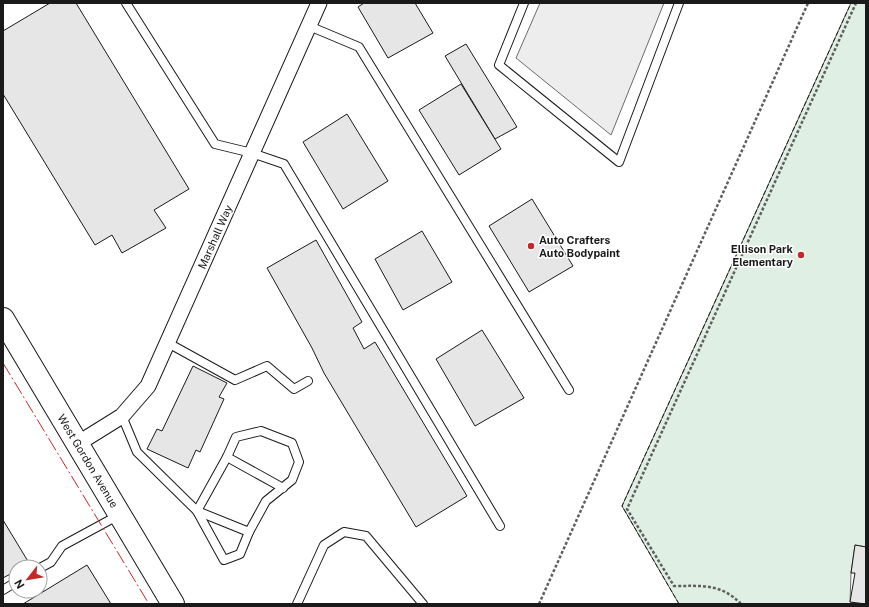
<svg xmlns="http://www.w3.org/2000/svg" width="869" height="607" font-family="'Public Sans',sans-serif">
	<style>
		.green { fill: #e0efe3; stroke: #6a6a6a }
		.parking { fill: #ededed; stroke: #6a6a6a }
		.building { fill: #e6e6e6; stroke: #1a1a1a }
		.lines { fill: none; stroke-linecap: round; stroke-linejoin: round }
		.service-casing { stroke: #1a1a1a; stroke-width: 10 }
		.minor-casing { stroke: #1a1a1a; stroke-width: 17 }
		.secondary-casing { stroke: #1a1a1a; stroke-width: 24 }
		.path { stroke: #5f5f5f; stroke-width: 2.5; stroke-dasharray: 3 2; stroke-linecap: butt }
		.service { stroke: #fff; stroke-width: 8 }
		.minor { stroke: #fff; stroke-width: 15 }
		.secondary { stroke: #fff; stroke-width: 22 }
		.fence { stroke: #1a1a1a; stroke-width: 1; stroke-dasharray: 5 2; stroke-linecap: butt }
		.power { stroke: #c62828; stroke-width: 1; stroke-dasharray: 14 3 2 3; stroke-linecap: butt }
		.poi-dot { fill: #c62828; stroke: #fff; stroke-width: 1.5 }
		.labels { text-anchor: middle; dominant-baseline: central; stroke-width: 3; stroke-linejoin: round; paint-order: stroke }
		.street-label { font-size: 11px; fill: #1a1a1a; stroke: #fff }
		.poi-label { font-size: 11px; font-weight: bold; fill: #1a1a1a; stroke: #fff; text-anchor: start }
	</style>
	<rect width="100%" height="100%" fill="#fff"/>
	<path class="green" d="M851 3H866V547L855 545 851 573 850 602 859 604H679L622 506Z"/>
	<path class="parking" d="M540 3H664L611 135 516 58Z"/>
	<g class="building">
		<path d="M50 3H76L189 189 154 210 166 228 122 253 112 235 95 245 3 94V31Z"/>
		<path d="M364 3H415L433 33 388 58 358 7Z"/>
		<path d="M466 44 517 127 495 139 445 56Z"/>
		<path d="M461 84 501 149 459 175 419 110Z"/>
		<path d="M347 114 388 181 343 209 303 142Z"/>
		<path d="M532 199 573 266 529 292 489 226Z"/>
		<path d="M422 231 452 282 403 310 375 259Z"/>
		<path d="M316 240 362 322 353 328 364 349 375 342 467 496 416 527 324 373 312 348 267 268Z"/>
		<path d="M482 330 524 398 475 426 436 359Z"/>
		<path d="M193 366 227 383 219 397 224 399 200 452 196 450 188 468 147 449 157 429 162 431Z"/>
		<path d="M3 520 29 563 22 567H16V571L3 578Z"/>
		<path d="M855 545 866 547V604L850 602 855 573H851Z"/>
		<path d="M87 565 111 604H23Z"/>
	</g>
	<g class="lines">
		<defs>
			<g id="service">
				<path d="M126 3 215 144 252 153 284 164 500 526"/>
				<path d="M524 3 499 65 619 162 679 3"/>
				<path d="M309 26 359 47 569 390"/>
				<path d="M168 343 235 380 267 366 294 389 308 381"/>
				<path d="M122 416 137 452 197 511 249 532"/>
				<path d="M261 431 292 443 299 462 292 480 266 501 249 532 240 554 224 560 197 511 227 457 236 437Z"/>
				<path d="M227 457 283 488"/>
				<path d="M40 568 51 562 62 546 119 515"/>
				<path d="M3 590 16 582"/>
				<path d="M297 604 324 545 344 532 366 536 423 604"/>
			</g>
			<path id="minor" d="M77 444 122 416 148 386 319 3"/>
			<path id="secondary" d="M3 319 173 604"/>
		</defs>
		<use href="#service" class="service-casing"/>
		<use href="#minor" class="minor-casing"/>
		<use href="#secondary" class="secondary-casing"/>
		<g class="path">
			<path d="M539 604 808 3"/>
			<path d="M741 604C721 583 701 586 674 586L627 509 856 3"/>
		</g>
		<use href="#service" class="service"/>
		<use href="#minor" class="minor"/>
		<use href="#secondary" class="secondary"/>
		<path class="fence" d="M679 604 622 506 851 3"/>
		<path class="power" d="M3 363 149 604"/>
	</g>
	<g class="poi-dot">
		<circle cx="531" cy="246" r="4"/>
		<circle cx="801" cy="255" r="4"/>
	</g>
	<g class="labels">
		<g class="street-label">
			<text transform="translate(215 237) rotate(-66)">Marshall Way</text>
			<text transform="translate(88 461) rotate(59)">West Gordon Avenue</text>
		</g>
		<g class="poi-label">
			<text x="539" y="240">Auto Crafters<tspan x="539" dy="13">Auto Bodypaint</tspan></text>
			<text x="793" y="249" text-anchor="end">Ellison Park<tspan x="793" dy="13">Elementary</tspan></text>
		</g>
	</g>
	<rect width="869" height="607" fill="none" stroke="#1a1a1a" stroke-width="8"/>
	<g transform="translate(28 579) rotate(239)"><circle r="19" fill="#ffffff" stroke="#a3a3a3"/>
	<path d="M0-3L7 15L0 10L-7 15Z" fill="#c62828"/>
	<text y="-6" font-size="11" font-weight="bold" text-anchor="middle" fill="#1a1a1a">N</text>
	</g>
</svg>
